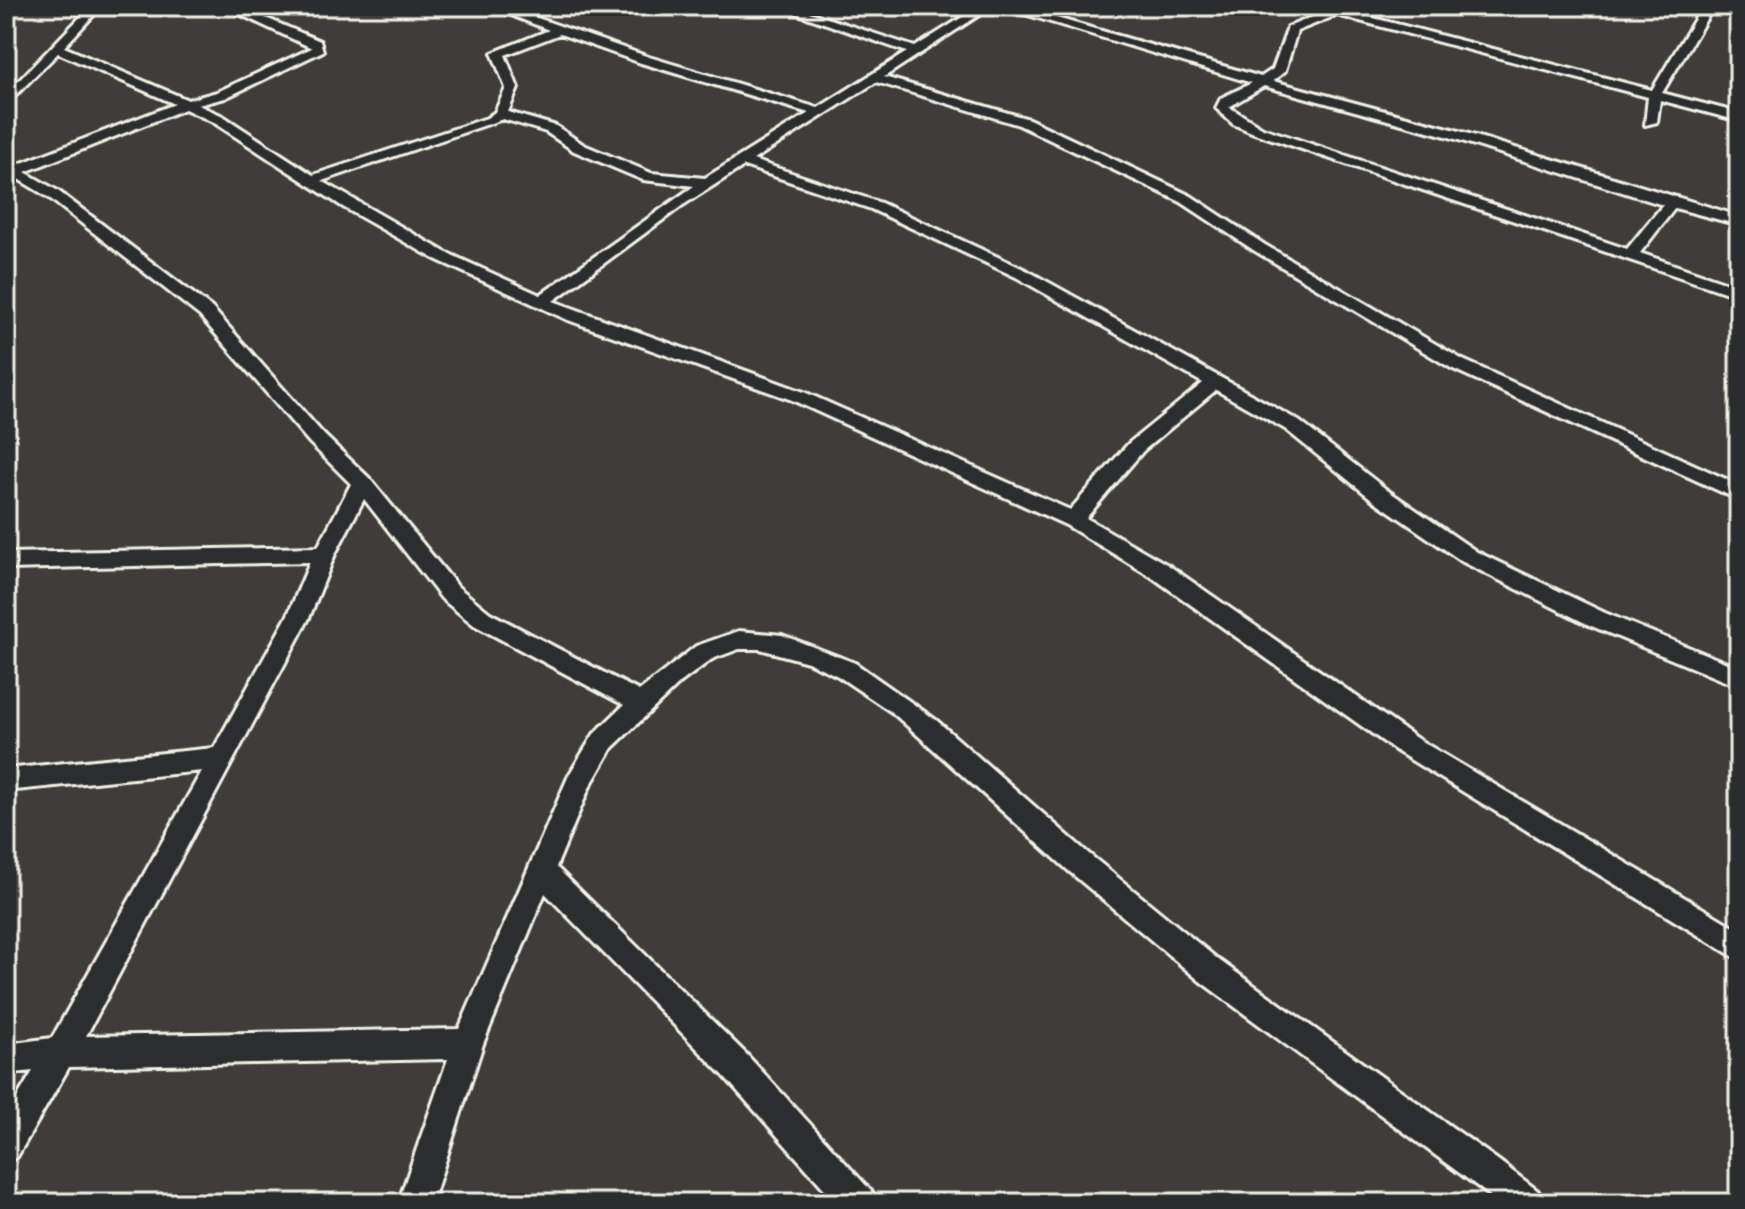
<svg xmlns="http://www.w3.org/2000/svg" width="1745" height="1209" font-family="Mynerve,sans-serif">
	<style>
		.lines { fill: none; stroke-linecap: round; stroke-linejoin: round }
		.street-casing { stroke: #f4f1e8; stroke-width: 6 }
		.street { fill: #2a2d2e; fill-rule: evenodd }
	</style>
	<rect width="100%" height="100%" fill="#3f3d3a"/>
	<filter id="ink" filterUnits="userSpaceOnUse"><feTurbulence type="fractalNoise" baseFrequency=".0125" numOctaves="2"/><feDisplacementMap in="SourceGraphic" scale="16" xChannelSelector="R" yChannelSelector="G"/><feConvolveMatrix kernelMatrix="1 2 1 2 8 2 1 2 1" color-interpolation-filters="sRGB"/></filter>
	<g filter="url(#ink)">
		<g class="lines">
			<defs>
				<g id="street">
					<path d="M91 6H102L64 47 188 100 217 92 312 48 222 6H237L320 41 323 51 225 98 198 105 223 116 313 175 487 118 495 112 506 88 492 53 549 30 488 6H503L649 57 818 108 907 52 775 6H791L915 47 980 6H993L884 77 1029 119 1191 196 1265 245 1463 360 1739 485V500L1451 368 1255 251 1181 202 1019 125 876 82 753 160 881 203 1028 271 1299 421 1387 490 1477 552 1605 613 1739 668V687L1589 625 1463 562 1373 500 1285 429 1216 390 1143 451 1086 518 1168 565 1416 738 1739 930V960L1398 752 1152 577 1066 525 792 400 568 320 433 258 343 207 213 122 185 109 25 172 58 191 212 308 324 435 369 478 458 587 490 613 639 691 696 646 739 631 782 635 855 663 936 720 1089 854 1220 961 1499 1161 1538 1191 1543 1203H1500L1200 981 1070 872 893 713 838 676 808 662 760 649H739L712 659 681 682 612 748 589 788 556 867 747 1055 871 1191 876 1203H837L725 1077 545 893 483 1044 432 1203H398L448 1059 69 1067 17 1157 6 1162V1116L33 1071 6 1074V1044L52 1038 202 771 6 791V769L214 748 287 617 310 562 6 569V553L318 547 351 484 310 443 200 316 48 197 13 176 6 178V169L175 104 58 53 6 105V94ZM560 34 641 63 809 113 705 178 651 173 584 145 556 126 508 112 518 88 505 55ZM503 119 546 132 574 151 643 180 694 186 540 295 445 252 322 181ZM744 166 871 209 1016 277 1203 383 1129 443 1070 510 804 392 553 301 683 205ZM364 499 442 599 474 625 624 705 594 734 569 775 459 1029 86 1036 309 618 335 554Z"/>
					<path d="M998 6H1015L1261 77 1273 69 1288 27 1325 12 1309 6H1327L1652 90 1701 9 1695 6 1739 10V16L1711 11 1662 93 1739 113V121L1660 100 1657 122 1645 125 1648 97 1337 15 1297 31 1285 71 1273 81 1456 130 1739 216V225L1675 208 1640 253 1739 287V297L1254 133 1233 124 1216 108 1221 98 1252 83ZM1264 86 1446 136 1663 205 1627 249 1263 128 1229 107Z"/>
				</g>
			</defs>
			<use href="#street" class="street-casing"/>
			<use href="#street" class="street"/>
		</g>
	</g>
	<rect width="1745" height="1209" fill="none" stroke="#2a2d2e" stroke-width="32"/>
	<rect x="16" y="16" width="1713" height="1177" fill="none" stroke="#f4f1e8" stroke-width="3" filter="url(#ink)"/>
</svg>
